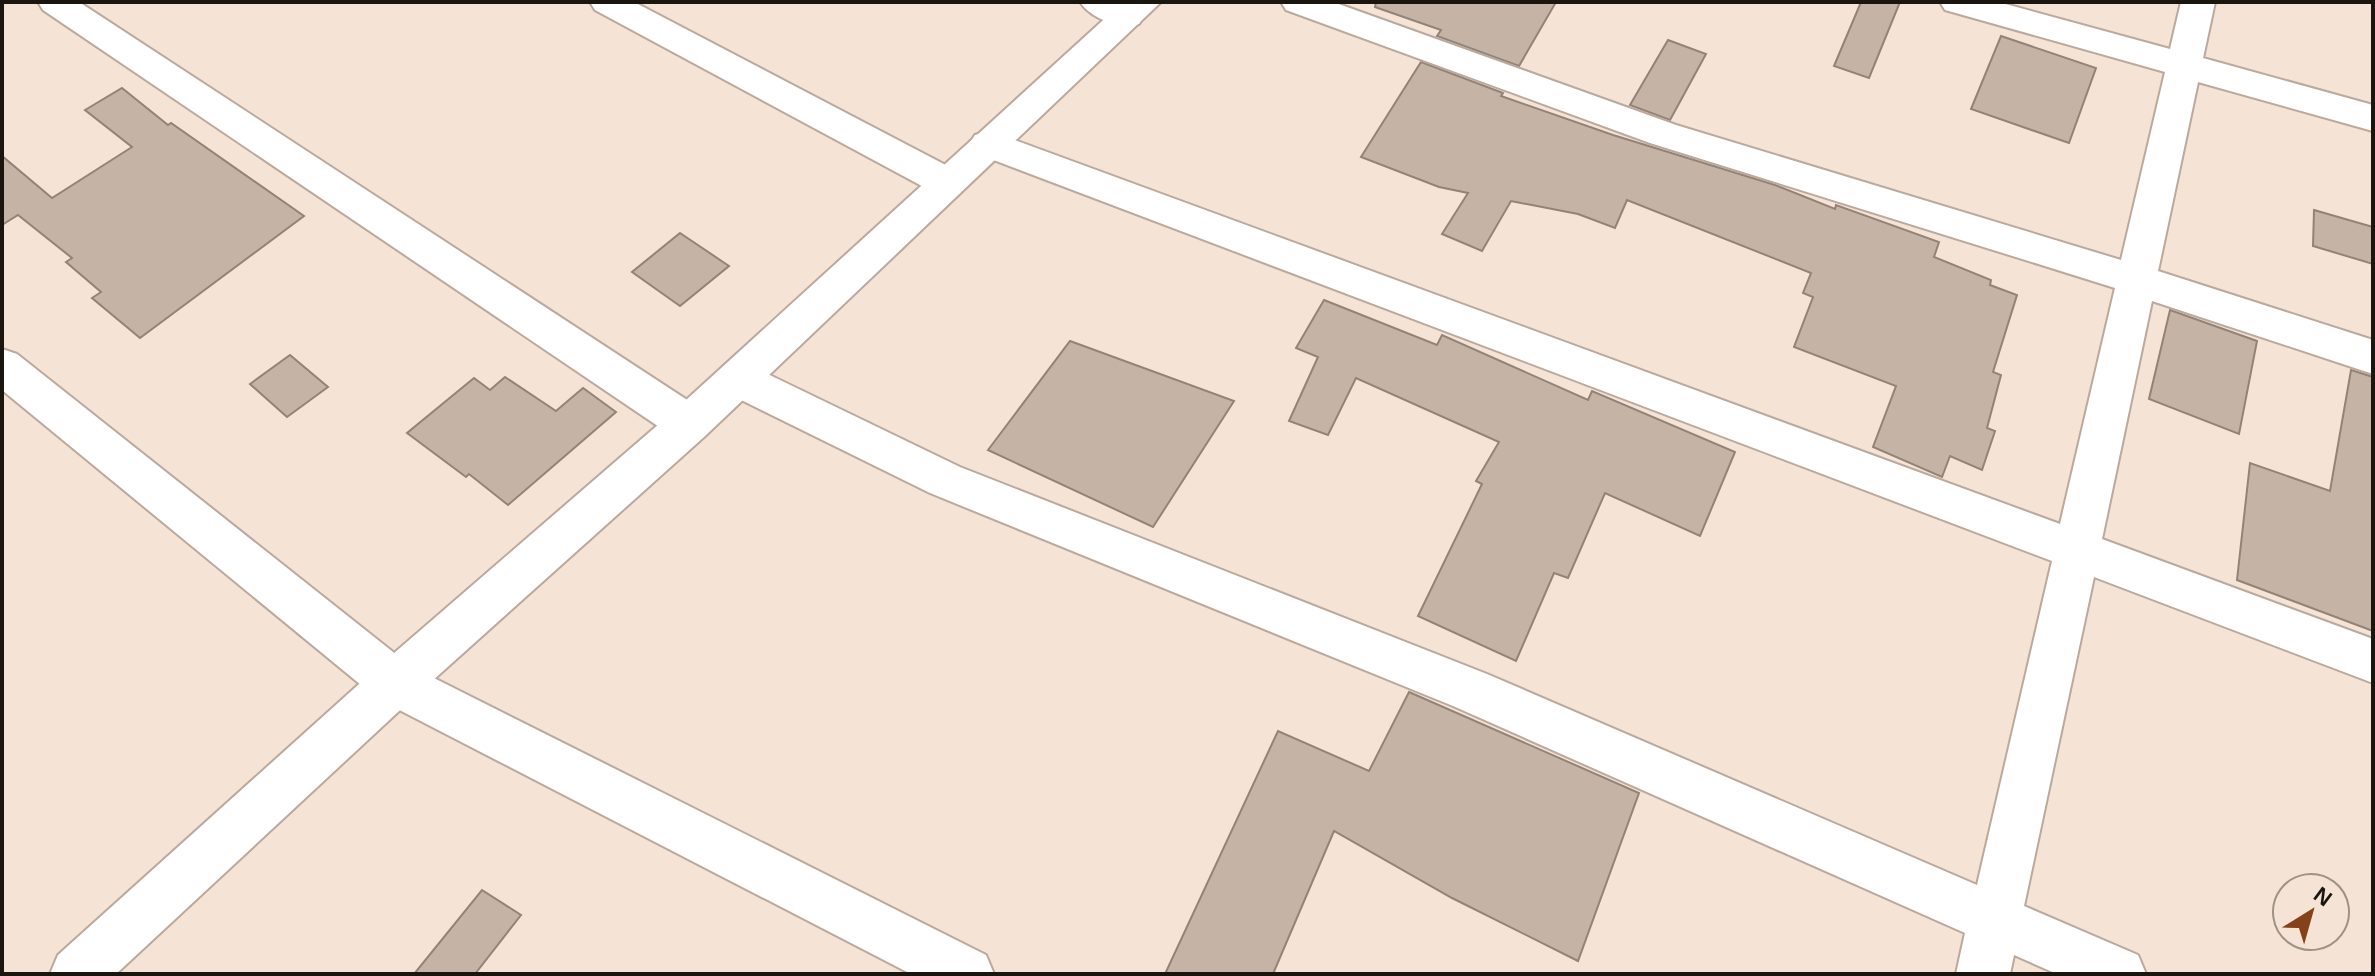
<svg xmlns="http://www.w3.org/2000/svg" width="2375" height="976" font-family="Helvetica,sans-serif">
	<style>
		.building { fill: #c5b4a6; stroke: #938377; stroke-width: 2 }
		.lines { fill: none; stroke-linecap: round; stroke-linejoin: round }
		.street-casing { stroke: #baa99c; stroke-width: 4 }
		.secondary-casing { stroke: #baa99c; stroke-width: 4 }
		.street { fill: #fff; fill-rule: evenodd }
		.secondary { fill: #fff; fill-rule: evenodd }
	</style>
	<rect width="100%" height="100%" fill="#f5e3d5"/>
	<g class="building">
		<path d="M1376 2H1556L1519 66 1437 36 1441 30 1375 7Z"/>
		<path d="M1861 2H1900L1869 78 1834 66Z"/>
		<path d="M2001 36 2096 68 2069 143 1971 109Z"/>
		<path d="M1668 40 1706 54 1670 120 1630 105Z"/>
		<path d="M1421 62 1503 93 1501 96 1613 135 1775 185 1835 209 1836 205 1939 242 1934 257 1991 280 1990 285 2017 295 1993 372 2001 375 1987 428 1995 431 1982 470 1950 456 1942 477 1873 447 1896 386 1794 347 1813 297 1803 293 1811 273 1627 200 1615 228 1578 214 1511 201 1482 251 1442 234 1468 193 1439 187 1361 157Z"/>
		<path d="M122 88 168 125 171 123 304 216 140 338 92 298 101 292 66 262 72 258 18 215 2 225V156L52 198 132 147 85 110Z"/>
		<path d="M2314 210 2373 227V264L2313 246Z"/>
		<path d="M680 233 729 266 680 306 632 272Z"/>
		<path d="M1324 300 1437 345 1442 335 1588 400 1592 391 1735 452 1700 536 1605 493 1568 578 1554 573 1516 661 1418 616 1482 484 1476 481 1499 442 1356 378 1328 435 1289 421 1318 357 1296 348Z"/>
		<path d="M2170 310 2257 341 2239 434 2149 399Z"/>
		<path d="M1070 341 1234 401 1153 527 988 450Z"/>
		<path d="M290 355 328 387 287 417 250 384Z"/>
		<path d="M2351 370 2373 377V631L2237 580 2250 463 2330 491Z"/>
		<path d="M505 377 556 411 583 388 616 412 508 505 469 474 466 477 407 433 474 378 490 390Z"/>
		<path d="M1409 692 1639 793 1578 961 1452 898 1334 831 1273 974H1165L1278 731 1369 771Z"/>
		<path d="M482 890 521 915 475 974H414Z"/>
	</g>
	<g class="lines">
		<defs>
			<g id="street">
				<path d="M38 2H79L704 411 710 424 704 437 689 442 674 437 43 10Z"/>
				<path d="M590 2H634L959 172 965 182 959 192 946 196 933 192 595 10Z"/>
				<path d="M1080 2C1101 2 1132 0 1144 16L1139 24C1120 29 1091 19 1080 2Z"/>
				<path d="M1281 2H1333L1676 125 2121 260 2165 72 1945 10 1940 2H1998L2170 49 2181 2H2215L2203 58 2373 105V131L2198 82 2158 271 2373 340V374L2152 301 2102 539 2373 639V683L2094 577 2024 906 2138 955 2146 974H2057L2014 955 2010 974H1956L1965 933 1453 706 930 493 723 391 717 379 723 367 738 362 753 367 960 467 1487 674 1977 885 2052 561 975 153 969 144 975 135 988 131 1001 135 2060 524 2115 288 1650 143 1286 10Z"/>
				<path d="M2 349 17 354 412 667 986 955 994 974H911L378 699 2 390Z"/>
			</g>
			<path id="secondary" d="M1123 2H1161L704 437 412 699 116 974H50L58 955 378 667 674 411Z"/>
		</defs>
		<use href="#street" class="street-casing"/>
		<use href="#secondary" class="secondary-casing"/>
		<use href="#street" class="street"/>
		<use href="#secondary" class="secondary"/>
	</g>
	<rect width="2375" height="976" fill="none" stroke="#1b1510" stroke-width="8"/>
	<g transform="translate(2311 912) rotate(37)"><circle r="38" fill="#f5e3d5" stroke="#9e9186" stroke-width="2"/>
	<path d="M0-6L14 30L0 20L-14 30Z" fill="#854117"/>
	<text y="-12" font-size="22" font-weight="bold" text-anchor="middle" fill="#1b1510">N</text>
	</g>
</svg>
